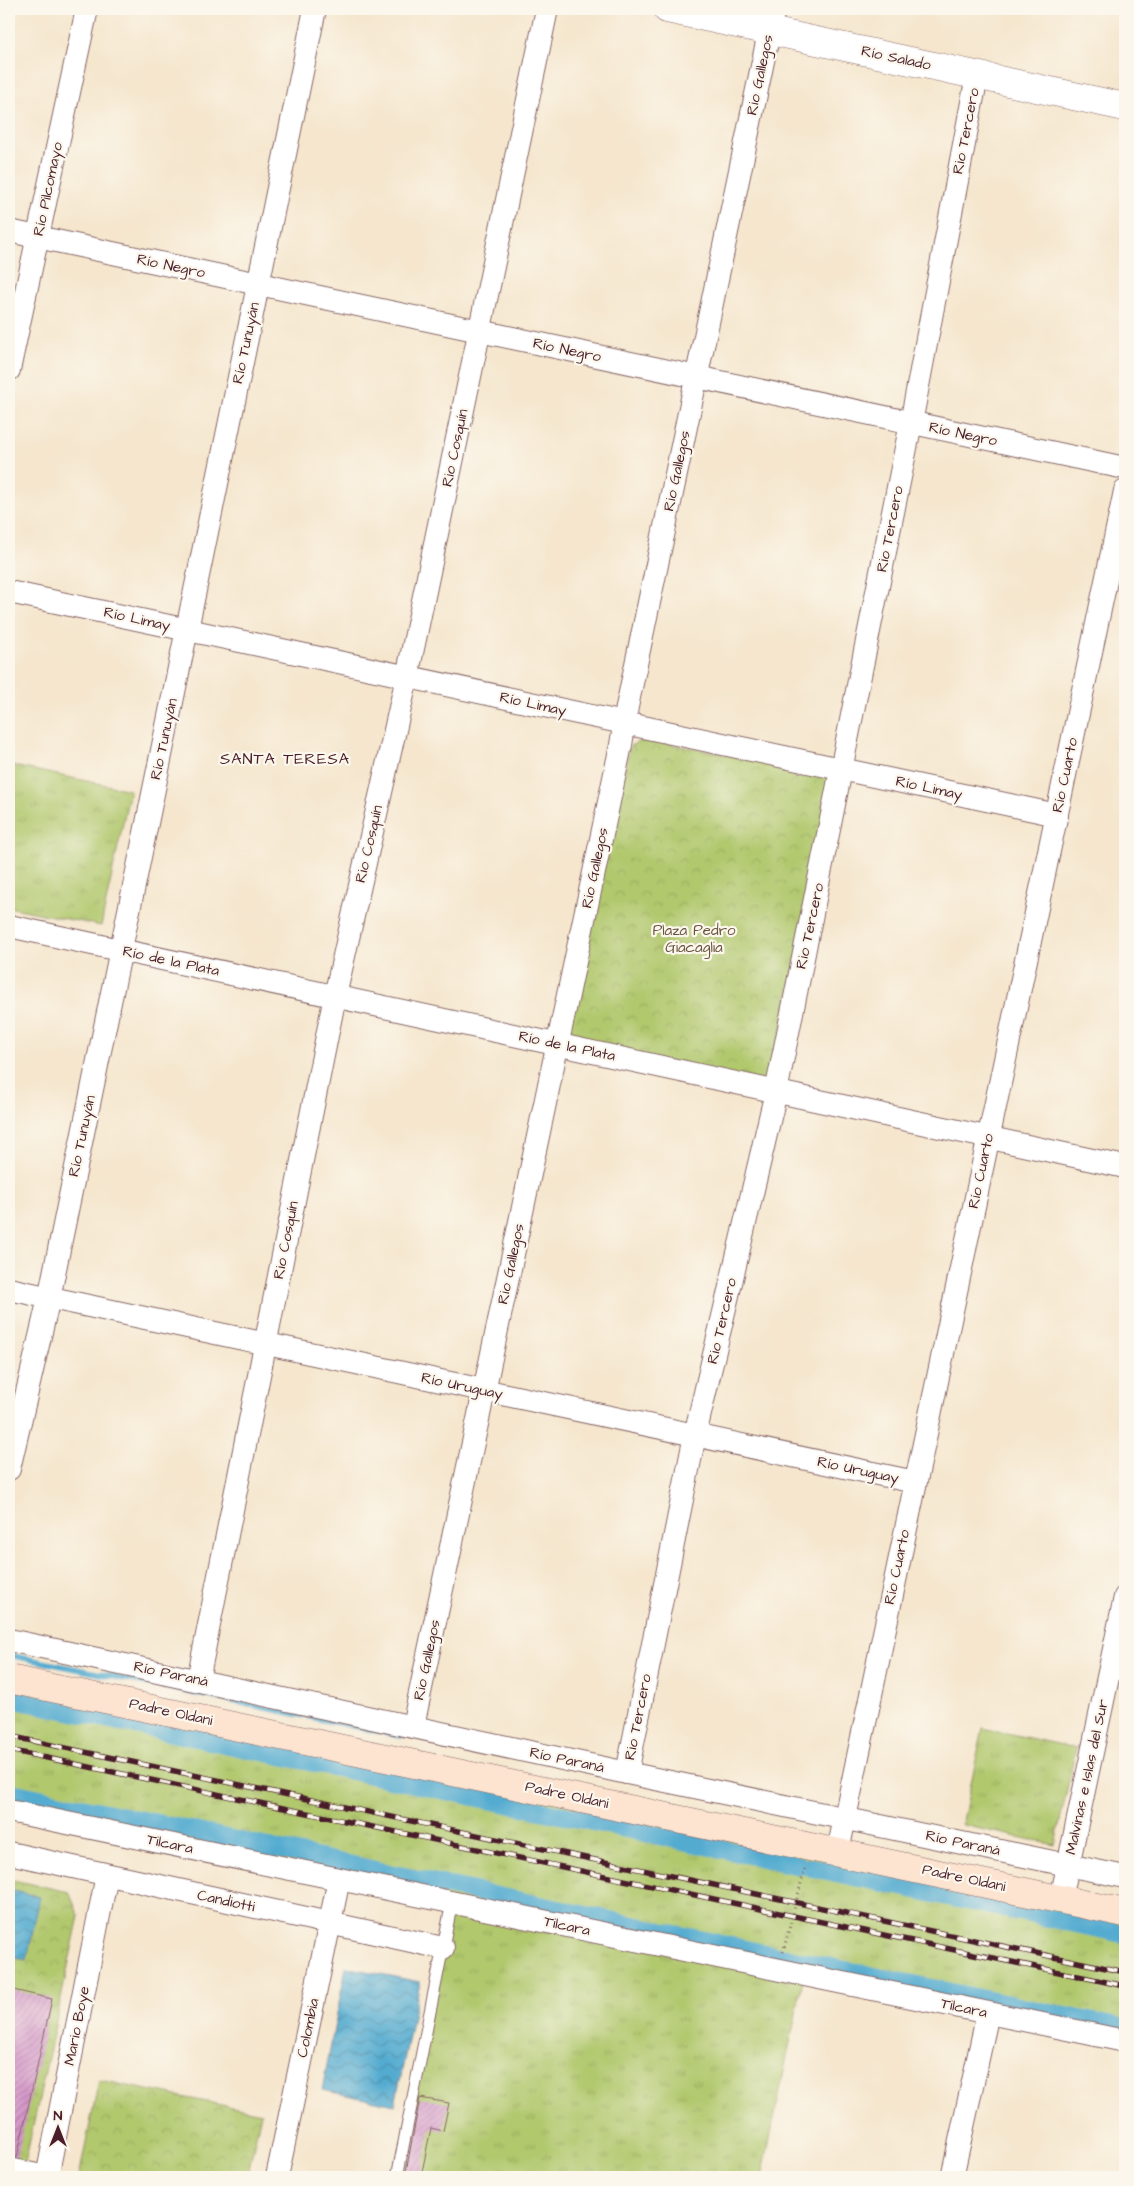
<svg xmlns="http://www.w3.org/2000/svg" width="1134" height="2186" font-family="'Architects Daughter',sans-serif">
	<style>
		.grass { fill: url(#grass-tufts); stroke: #7e744c }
		.park { fill: url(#park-crowns); stroke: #7e744c }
		.water { fill: url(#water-waves); stroke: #4e657e }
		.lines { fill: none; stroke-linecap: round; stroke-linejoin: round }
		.stream { stroke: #52abd0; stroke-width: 5.5 }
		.canal { stroke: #52abd0; stroke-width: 19 }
		.building { fill: url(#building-hatch) }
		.service-casing { stroke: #866564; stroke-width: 13 }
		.minor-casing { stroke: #866564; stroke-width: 24 }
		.tertiary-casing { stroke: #866564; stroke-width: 29 }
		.secondary-casing { stroke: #866564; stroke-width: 29 }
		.path { stroke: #866564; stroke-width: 3; stroke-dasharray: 1 4; stroke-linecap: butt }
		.service { stroke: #fff; stroke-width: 11 }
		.minor { stroke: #fff; stroke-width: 22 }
		.tertiary { stroke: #fff; stroke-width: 28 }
		.secondary { stroke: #fde4d1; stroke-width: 28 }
		.rail-casing { stroke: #4a1f2b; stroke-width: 5.5 }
		.rail { stroke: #fbf7ec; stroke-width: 4; stroke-dasharray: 11; stroke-linecap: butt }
		.labels { text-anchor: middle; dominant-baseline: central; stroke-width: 4.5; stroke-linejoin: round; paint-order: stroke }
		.street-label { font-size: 15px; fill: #4a1f2b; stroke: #fbf7ec }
		.park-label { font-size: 15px; fill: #69523f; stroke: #fbf7ec }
		.neighbourhood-label { font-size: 16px; letter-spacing: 1px; fill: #4a1f2b; stroke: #fbf7ec }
	</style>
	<defs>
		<pattern id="grass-tufts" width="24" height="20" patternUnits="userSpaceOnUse" patternTransform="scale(1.25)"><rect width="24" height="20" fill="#b1c86d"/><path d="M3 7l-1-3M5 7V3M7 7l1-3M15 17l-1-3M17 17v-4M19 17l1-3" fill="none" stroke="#9aab5f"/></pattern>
		<pattern id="park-crowns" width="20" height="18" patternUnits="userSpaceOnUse" patternTransform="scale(1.25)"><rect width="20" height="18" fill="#b1c86d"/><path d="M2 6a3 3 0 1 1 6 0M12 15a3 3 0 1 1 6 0" fill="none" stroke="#9aab5f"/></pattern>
		<pattern id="water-waves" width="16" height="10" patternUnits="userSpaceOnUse" patternTransform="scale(1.25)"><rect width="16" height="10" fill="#52abd0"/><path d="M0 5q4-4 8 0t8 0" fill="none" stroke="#468ba9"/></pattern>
		<pattern id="building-hatch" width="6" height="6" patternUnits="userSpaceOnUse" patternTransform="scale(1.25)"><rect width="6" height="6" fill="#d598ca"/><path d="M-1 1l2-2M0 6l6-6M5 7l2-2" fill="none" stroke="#af7ba4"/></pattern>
	</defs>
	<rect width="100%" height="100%" fill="#fbf7ec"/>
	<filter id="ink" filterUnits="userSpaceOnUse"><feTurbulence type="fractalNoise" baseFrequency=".02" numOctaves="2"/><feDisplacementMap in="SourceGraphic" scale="10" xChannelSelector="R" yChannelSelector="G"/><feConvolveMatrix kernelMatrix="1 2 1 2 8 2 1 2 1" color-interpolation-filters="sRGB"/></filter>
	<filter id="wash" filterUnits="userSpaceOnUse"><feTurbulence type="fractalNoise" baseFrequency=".0096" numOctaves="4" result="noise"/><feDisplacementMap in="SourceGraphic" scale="20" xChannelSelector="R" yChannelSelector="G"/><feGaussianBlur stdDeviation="1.12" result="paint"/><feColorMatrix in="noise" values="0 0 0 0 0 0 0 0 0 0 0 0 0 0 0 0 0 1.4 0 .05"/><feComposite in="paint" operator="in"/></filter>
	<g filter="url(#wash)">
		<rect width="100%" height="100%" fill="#f5e6cd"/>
		<g class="grass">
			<path d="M9 765 130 790 101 926 9 907Z"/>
			<path d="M9 1679 1125 1913V2041L804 1975 762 2177H397L452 1902 9 1811Z"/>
			<path d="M983 1728 1076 1748 1055 1845 962 1825Z"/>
		</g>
		<g class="park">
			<path d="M640 741H654L825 773 832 781 772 1077 764 1083 572 1043 568 1024 630 746Z"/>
			<path d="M9 1879 69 1892 79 1916 25 2163 9 2159Z"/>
			<path d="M99 2080 261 2113 247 2177H79Z"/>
		</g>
		<g class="water">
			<path d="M9 1890 40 1897 27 1960 9 1957Z"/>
			<path d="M346 1967 420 1982 395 2105 322 2090Z"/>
		</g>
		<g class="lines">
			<path class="stream" d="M9 1655 401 1736"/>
			<g class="canal">
				<path d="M9 1698 798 1865"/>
				<path d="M9 1792 776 1956"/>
				<path d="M810 1867 1125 1934"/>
				<path d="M786 1958 1125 2029"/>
			</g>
		</g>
		<g id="blocks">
			<g class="building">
				<path d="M9 1989 52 1999 17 2157 9 2156Z"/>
				<path d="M420 2098 449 2103 443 2131 431 2128 421 2177H405Z"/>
			</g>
		</g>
	</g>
	<g filter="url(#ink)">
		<use href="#blocks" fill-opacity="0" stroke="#866564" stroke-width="1"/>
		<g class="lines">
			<defs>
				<path id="service" d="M397 2177 452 1902"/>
				<g id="minor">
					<path d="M9 231 1125 468"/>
					<path d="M9 370 87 9"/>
					<path d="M9 592 1057 815"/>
					<path d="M9 926 1125 1167"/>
					<path d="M9 1289 915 1482"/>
					<path d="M9 1469 49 1298 315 9"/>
					<path d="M9 1640 627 1773 1125 1877"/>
					<path d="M198 1680 335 996 407 677 547 9"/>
					<path d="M413 1726 621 745 627 707 774 9"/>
					<path d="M627 1773 695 1435 776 1092 911 423 977 76"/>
					<path d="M9 1811 1125 2041"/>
					<path d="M838 1851 1125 491"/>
					<path d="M9 1853 443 1948"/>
					<path d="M1061 1899 1125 1597"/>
					<path d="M9 2169 46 2177"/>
					<path d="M47 2177 107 1875"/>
					<path d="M277 2177 339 1879"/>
					<path d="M952 2177 988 2013"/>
				</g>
				<path id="tertiary" d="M667 9 1125 107"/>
				<path id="secondary" d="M9 1679 1125 1913"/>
			</defs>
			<use href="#service" class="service-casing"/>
			<use href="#minor" class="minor-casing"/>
			<use href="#tertiary" class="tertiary-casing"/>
			<use href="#secondary" class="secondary-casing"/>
			<path class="path" d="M783 1952 805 1868"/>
			<use href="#service" class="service"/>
			<use href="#minor" class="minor"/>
			<use href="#tertiary" class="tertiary"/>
			<use href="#secondary" class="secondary"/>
			<defs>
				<g id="rail">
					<path d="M9 1736 1125 1972"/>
					<path d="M9 1750 1125 1986"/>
				</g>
			</defs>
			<use href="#rail" class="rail-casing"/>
			<use href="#rail" class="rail"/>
		</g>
	</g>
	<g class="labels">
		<g class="street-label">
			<text transform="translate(896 58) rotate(12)">Río Salado</text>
			<text transform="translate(760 75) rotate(-78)">Rio Gallegos</text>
			<text transform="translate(966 131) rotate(-79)">Rio Tercero</text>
			<text transform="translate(48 189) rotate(-78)">Río Pilcomayo</text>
			<text transform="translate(171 266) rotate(12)">Río Negro</text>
			<text transform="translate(246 343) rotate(-78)">Río Tunuyán</text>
			<text transform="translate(567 350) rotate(12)">Río Negro</text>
			<text transform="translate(963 434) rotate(12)">Río Negro</text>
			<text transform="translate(455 448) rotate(-78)">Rio Cosquín</text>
			<text transform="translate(677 471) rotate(-78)">Rio Gallegos</text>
			<text transform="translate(890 529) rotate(-79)">Rio Tercero</text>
			<text transform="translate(137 619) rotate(12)">Río Limay</text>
			<text transform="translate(533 704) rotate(12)">Río Limay</text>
			<text transform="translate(164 739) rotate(-78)">Río Tunuyán</text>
			<text transform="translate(1065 775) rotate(-78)">Río Cuarto</text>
			<text transform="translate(929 788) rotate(12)">Río Limay</text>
			<text transform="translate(369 844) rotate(-77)">Rio Cosquín</text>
			<text transform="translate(595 868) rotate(-78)">Rio Gallegos</text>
			<text transform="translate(810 926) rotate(-78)">Rio Tercero</text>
			<text transform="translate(171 961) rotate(12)">Río de la Plata</text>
			<text transform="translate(567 1046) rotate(12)">Río de la Plata</text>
			<text transform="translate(82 1136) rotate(-78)">Río Tunuyán</text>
			<text transform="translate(981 1171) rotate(-78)">Río Cuarto</text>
			<text transform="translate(286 1240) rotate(-79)">Rio Cosquín</text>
			<text transform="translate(511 1264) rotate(-78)">Rio Gallegos</text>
			<text transform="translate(722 1321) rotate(-77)">Rio Tercero</text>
			<text transform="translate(462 1386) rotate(12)">Río Uruguay</text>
			<text transform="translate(858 1470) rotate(12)">Río Uruguay</text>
			<text transform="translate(897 1567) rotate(-78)">Río Cuarto</text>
			<text transform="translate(427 1660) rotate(-78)">Rio Gallegos</text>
			<text transform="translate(171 1674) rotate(12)">Río Paraná</text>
			<text transform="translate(171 1712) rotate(12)">Padre Oldani</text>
			<text transform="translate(638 1717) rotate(-79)">Rio Tercero</text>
			<text transform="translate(567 1760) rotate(12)">Río Paraná</text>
			<text transform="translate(1087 1777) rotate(-78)">Malvinas e Islas del Sur</text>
			<text transform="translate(567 1795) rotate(12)">Padre Oldani</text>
			<text transform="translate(963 1843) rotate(12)">Río Paraná</text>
			<text transform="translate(170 1844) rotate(12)">Tilcara</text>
			<text transform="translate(964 1878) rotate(12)">Padre Oldani</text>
			<text transform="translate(226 1901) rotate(12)">Candiotti</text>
			<text transform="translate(567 1926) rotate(12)">Tilcara</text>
			<text transform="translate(964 2008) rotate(12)">Tilcara</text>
			<text transform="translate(77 2026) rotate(-79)">Mario Boye</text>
			<text transform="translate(308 2028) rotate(-78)">Colombia</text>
		</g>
		<g class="park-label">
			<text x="694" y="930">Plaza Pedro<tspan x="694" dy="17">Giacaglia</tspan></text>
		</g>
		<g class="neighbourhood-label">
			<text x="285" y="759">SANTA TERESA</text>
		</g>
	</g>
	<rect width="1134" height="2186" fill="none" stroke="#fbf7ec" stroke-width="30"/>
	<g transform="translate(58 2128)" stroke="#fbf7ec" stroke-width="4" paint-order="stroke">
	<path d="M0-4L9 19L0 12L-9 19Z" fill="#4a1f2b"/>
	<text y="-8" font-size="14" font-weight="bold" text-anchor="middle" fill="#4a1f2b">N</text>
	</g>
</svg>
